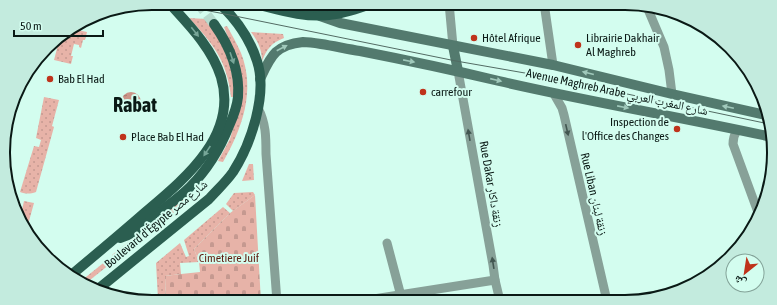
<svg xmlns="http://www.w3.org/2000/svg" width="777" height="305" font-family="'Asap Condensed','Noto Naskh Arabic',sans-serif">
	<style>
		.grass { fill: url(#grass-dots) }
		.cemetery { fill: url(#cemetery-stones) }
		.water { fill: url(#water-ripples) }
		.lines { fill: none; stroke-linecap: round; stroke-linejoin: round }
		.primary-tunnel { stroke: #b5dbce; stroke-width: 10; stroke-dasharray: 10 5; stroke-linecap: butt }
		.street { stroke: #87a198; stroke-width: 9 }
		.secondary { stroke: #537a6e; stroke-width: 10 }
		.primary { stroke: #2b5e50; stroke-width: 10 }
		.tram { stroke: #526b63; stroke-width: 1 }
		.oneway { fill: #77a698 }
		.oneway2 { fill: #a0c9bb }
		.oneway3 { fill: #425650 }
		.poi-dot { fill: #bf331b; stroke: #d3fdef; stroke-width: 1.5 }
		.labels { text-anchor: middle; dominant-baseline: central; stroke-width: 4; stroke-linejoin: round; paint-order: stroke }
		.poi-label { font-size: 12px; fill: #0a1915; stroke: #d3fdef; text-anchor: start }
		.street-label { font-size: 12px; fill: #0a1915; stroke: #d3fdef }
		.park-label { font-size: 12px; fill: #601d11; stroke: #d3fdef }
		.town-label { font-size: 20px; font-weight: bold; fill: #0a1915; stroke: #d3fdef }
		.rim { fill: none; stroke: #0a1915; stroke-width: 2 }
	</style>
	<defs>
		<pattern id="grass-dots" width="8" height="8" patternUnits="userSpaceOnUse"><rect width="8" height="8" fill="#e7b3a8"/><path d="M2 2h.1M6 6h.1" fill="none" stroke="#c59990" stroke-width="1.8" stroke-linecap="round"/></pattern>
		<pattern id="cemetery-stones" width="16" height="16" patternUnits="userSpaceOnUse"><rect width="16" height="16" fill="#e7b3a8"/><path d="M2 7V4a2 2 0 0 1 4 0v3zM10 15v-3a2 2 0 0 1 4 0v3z" fill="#c59990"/></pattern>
		<pattern id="water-ripples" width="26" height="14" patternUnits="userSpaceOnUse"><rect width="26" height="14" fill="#cc9488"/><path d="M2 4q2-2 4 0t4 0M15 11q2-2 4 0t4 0" fill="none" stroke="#a4786e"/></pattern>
	</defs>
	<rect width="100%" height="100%" fill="#d3fdef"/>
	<g class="grass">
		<path d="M189 18 206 19C222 41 236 69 233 97H231C227 60 213 44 189 18Z"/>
		<path d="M227 26C232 35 237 44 241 53 256 91 242 129 223 162L218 161 230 139 236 118 229 40 224 27Z"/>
		<path d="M73 29 87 32 85 40H83L81 48 79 47V45L74 44 71 56H73L71 64 54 60 60 37Z"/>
		<path d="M251 32 283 34 284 38C271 43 267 49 262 61 262 50 258 41 251 32Z"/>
		<path d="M44 97 59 100 52 126 54 127 36 192C30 194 26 194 20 192L34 146 39 147 41 140 36 138Z"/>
		<path d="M249 164H253L254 180 242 181Z"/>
		<path d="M253 192 255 195 233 211 226 204 234 193Z"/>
		<path d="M190 193 193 197 115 259 112 255Z"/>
		<path d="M24 201 34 203 29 221 25 229 17 209 22 210Z"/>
		<path d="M223 207 230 213 194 249 199 262 180 263 181 274 165 276 166 302H154L158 299 156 263 180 243 186 257 189 256 184 240Z"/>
		<path d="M107 260 110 264 85 284 81 281Z"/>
	</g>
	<path class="cemetery" d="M255 195 261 302H166L165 276 181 274 200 272 199 262 194 249 230 213Z"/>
	<circle class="water" cx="131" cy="102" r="10"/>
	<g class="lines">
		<path class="primary-tunnel" d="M198 3 214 24"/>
		<g class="street">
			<path d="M449 3 453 46"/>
			<path d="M544 3 553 65"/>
			<path d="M647 7 664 47 669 70 672 94"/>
			<path d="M458 71 493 265 495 280 500 301"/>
			<path d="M554 94 562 108 564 115 607 301"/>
			<path d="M258 108C266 123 266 137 266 154L277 302"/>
			<path d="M737 130C734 135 733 138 733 144L759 215"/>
			<path d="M387 243 401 296"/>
			<path d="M361 301 495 280"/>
		</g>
		<g class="secondary">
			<path d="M320 16 340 23 553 65 672 94 766 115"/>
			<path d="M453 46 458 71"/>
			<path d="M260 79C271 56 275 45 303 42 309 42 315 43 321 44 334 46 347 49 360 51 406 60 453 70 499 81 590 102 681 117 772 137"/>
		</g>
		<g class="primary">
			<path d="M252 3C277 9 303 18 329 15 344 14 359 8 374 3"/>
			<path d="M282 3C304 8 321 9 343 3"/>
			<path d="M120 238 128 235 135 232C144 225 153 218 161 211 171 203 181 196 190 187 207 170 220 149 229 126 233 117 237 108 238 97 240 71 229 45 214 24"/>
			<path d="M70 276C94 256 118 236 142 215 182 181 239 137 221 77 212 48 189 25 169 3"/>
			<path d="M97 290 209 199C217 190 226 182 233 172 251 144 268 94 257 61 250 39 236 19 219 3"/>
		</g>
		<path class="tram" d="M168 3 230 15 456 61 542 76 769 124"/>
	</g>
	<defs><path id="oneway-solid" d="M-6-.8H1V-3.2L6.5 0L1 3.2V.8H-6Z"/></defs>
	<g class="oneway">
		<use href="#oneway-solid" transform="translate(195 32) rotate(52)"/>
		<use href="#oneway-solid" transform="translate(232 58) rotate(71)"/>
		<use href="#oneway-solid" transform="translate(207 151) rotate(124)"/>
	</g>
	<g class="oneway2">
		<use href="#oneway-solid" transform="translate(282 48) rotate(-28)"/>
		<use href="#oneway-solid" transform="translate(409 61) rotate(11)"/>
		<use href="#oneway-solid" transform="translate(588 73) rotate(-166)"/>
		<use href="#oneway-solid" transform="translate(496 80) rotate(13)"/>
		<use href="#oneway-solid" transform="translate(623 107) rotate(11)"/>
		<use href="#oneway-solid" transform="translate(728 107) rotate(-168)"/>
	</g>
	<g class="oneway3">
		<use href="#oneway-solid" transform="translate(567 130) rotate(77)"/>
		<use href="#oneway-solid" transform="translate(469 135) rotate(-100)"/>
		<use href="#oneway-solid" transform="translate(493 263) rotate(-99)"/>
	</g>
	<g class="poi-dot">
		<circle cx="474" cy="38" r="4"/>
		<circle cx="578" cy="45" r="4"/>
		<circle cx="50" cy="79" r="4"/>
		<circle cx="423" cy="92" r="4"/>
		<circle cx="677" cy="129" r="4"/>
		<circle cx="123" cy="137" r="4"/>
	</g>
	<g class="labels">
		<g class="poi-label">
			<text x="482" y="38">Hôtel Afrique</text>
			<text x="586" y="38">Librairie Dakhair<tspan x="586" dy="14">Al Maghreb</tspan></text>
			<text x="58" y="79">Bab El Had</text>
			<text x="431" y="92">carrefour</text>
			<text x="669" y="122" text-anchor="end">Inspection de<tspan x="669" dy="14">l'Office des Changes</tspan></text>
			<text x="131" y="137">Place Bab El Had</text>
		</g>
		<g class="street-label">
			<text transform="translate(617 92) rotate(12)">Avenue Maghreb Arabe شارع المغرب العربي</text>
			<text transform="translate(491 184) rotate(80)">Rue Dakar زنقة داكار</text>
			<text transform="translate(594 194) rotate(77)">Rue Liban زنقة لبنان</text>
			<text transform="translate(156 224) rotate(-40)">Boulevard d'Égypte شارع مصر</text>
		</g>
		<g class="park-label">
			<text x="229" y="258">Cimetiere Juif</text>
		</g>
		<g class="town-label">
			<text x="135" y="104">Rabat</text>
		</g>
	</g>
	<path d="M0 0H777V305H0ZM152 10H625A142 142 0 0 1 767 152V153A142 142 0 0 1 625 295H152A142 142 0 0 1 10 153V152A142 142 0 0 1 152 10Z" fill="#c3ebde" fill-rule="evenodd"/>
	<path class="rim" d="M152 10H625A142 142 0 0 1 767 152V153A142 142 0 0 1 625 295H152A142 142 0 0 1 10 153V152A142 142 0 0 1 152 10Z"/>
	<g transform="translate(745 273) rotate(210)"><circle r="19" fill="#d3fdef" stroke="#83a298"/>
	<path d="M0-3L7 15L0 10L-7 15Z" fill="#bf331b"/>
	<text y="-6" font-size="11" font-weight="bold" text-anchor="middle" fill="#0a1915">ش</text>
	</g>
	<path d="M14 30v6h89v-6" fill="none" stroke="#0a1915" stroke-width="2"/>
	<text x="20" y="30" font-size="12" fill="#0a1915" stroke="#d3fdef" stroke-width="3" paint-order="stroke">50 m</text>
</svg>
